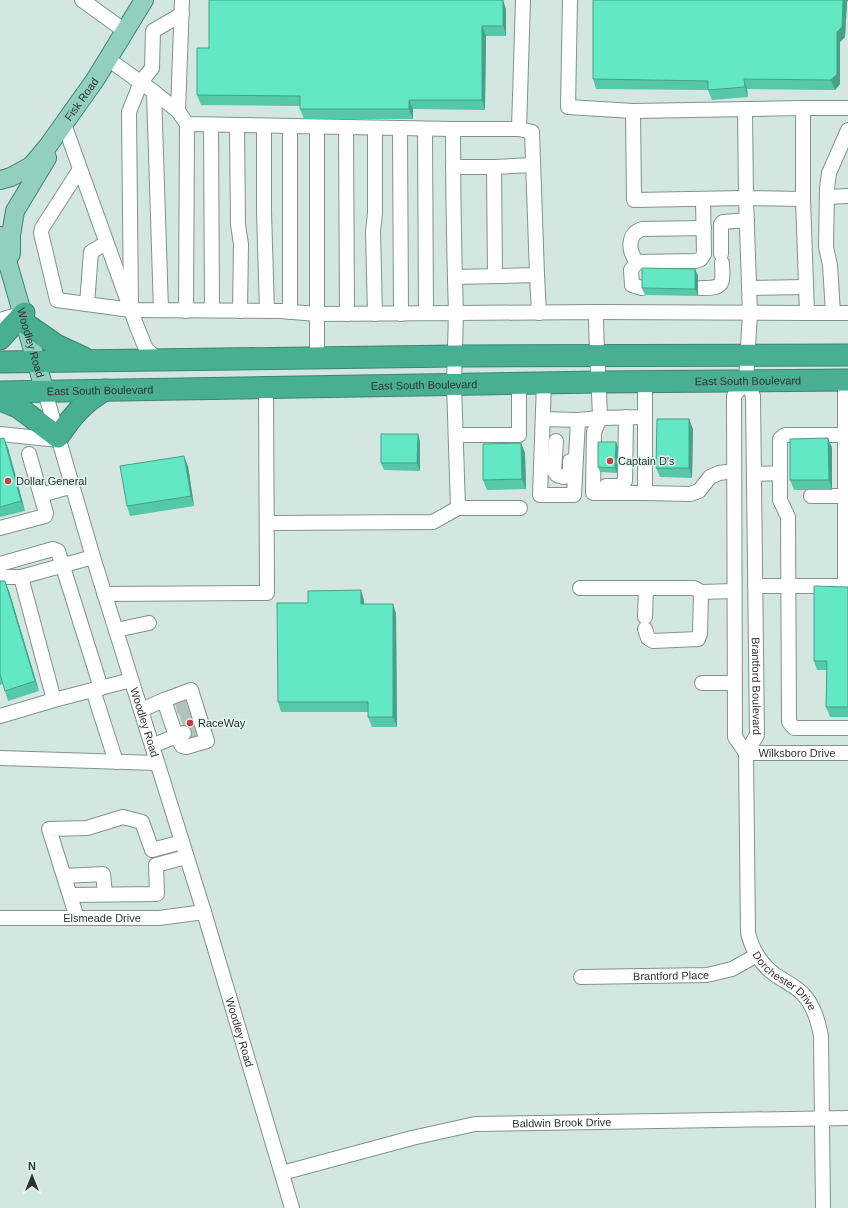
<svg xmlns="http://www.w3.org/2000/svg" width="848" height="1208" font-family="Helvetica,sans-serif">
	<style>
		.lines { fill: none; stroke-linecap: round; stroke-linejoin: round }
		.minor-tunnel { stroke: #b2c3bd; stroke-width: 14; stroke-dasharray: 14 7; stroke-linecap: butt }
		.minor-casing { stroke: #81938c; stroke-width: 16 }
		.major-casing { stroke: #3f8471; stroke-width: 20 }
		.highway-casing { stroke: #3f8471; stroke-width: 23 }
		.minor { stroke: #fff; stroke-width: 14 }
		.major { stroke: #92cfbe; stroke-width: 18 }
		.highway { stroke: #49af93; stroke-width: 21 }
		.wall { fill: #54c8a9 }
		.shaded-wall { fill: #45a289 }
		.building { fill: #62e8c4; stroke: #45a289 }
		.poi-dot { fill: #ca3b42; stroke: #e1f4ed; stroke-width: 1.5 }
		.labels { text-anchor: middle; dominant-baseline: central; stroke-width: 3; stroke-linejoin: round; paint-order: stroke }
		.street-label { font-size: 11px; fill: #2d3431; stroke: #e1f4ed }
		.poi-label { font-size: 11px; fill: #2d3431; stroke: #e1f4ed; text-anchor: start }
	</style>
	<rect width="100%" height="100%" fill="#d3e7e0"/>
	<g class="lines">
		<g class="minor-tunnel">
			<path d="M176 707 187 704"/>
			<path d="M181 720 191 717"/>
			<path d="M184 733 195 729"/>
		</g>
		<defs>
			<g id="minor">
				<path d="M82 0 125 31"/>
				<path id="s1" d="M570 0 568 107 633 111 634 200 746 198 750 314 746 380 753 396 757 735 746 753"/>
				<path d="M108 59 154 92 161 310"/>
				<path d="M154 92 178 111 182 0"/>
				<path d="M803 108H848"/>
				<path d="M745 109 746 198 803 199"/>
				<path d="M178 111 187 124 453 129"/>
				<path d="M64 124 137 327 146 349 159 360"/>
				<path d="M211 125 212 310"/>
				<path d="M237 126 238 225 241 244 240 311"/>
				<path d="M264 126V212L267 311"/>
				<path d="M290 127V312"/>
				<path d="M346 128 347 314"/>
				<path d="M375 128V213L373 231 375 314"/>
				<path d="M400 129 401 314"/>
				<path d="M425 129 426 313"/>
				<path d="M519 129 523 0"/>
				<path d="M453 167H494"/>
				<path d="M80 169 42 228 41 233 57 300 131 310 281 311 317 314V127"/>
				<path d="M827 197 848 196"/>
				<path d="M721 254V224L723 222 747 220"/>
				<path d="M637 262C628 251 627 234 642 229L704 228"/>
				<path d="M537 275 539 313"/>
				<path d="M495 276 494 167 533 165"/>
				<path d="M455 277 537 275 532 132 519 129H453C453 190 454 252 456 313L596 312C596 347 599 383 600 418L645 417V381"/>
				<path d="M642 288 632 285 631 270 637 262 695 261 701 259 704 254 703 199"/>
				<path d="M701 288C724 288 723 285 722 263"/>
				<path d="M749 288 806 287"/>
				<path d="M87 304 91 252 106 243"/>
				<path d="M131 310 129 112 141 82 152 68 153 31 182 14"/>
				<path d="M186 311 187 124"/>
				<path d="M596 312 807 313 803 199V108L633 111"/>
				<path d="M807 313H848"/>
				<path d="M833 313 830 265 826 247 827 188 829 173 848 130"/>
				<path d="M0 320 23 313"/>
				<path d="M845 380V586"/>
				<path id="s2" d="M45 392 93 557 204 912 292 1208"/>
				<path d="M645 417V493L690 494 699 491 710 477 719 473 734 471"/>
				<path d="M543 419 578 420 574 495H540L544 383"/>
				<path d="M578 420 600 418 594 432 593 493H645"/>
				<path d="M0 434 59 440"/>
				<path d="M456 435H519V383"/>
				<path d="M556 441 554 471 557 475 564 477 570 474V461"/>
				<path d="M780 473V500L788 517 789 722 794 728H848"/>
				<path d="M754 474 780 473V439L785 435H845"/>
				<path d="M606 486H620L625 481 626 417"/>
				<path d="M41 495 73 486"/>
				<path d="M811 496H845"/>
				<path d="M458 508H520"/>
				<path d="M267 523 433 522 458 508 454 384 456 313 317 314V358"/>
				<path d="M0 528 45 516 46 513 29 454"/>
				<path d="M93 557 21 577 54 700 131 680"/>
				<path d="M0 564 53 549 58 551 101 688"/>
				<path d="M0 577H21"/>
				<path d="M755 586H848"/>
				<path d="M580 588H694L701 592 734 591"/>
				<path d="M104 594 267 593 266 387"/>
				<path d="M645 617 646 588"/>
				<path d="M645 629 648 638 653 641 698 639 700 634 701 592"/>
				<path d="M116 630 149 623"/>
				<path d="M702 683H734"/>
				<path d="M93 690 116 762"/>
				<path d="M164 700 191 690 207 741 186 747 182 746 176 736 184 733"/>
				<path d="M141 710 164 700 176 736 152 746"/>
				<path d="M0 716 54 700"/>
				<path id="s3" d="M746 753 748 933C752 949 761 964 774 974 784 981 794 985 803 994 814 1006 818 1021 821 1036L823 1208"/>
				<path d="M746 753 735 737 734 396 746 380"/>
				<path id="s4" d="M746 753H848"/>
				<path d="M0 758 157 763"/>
				<path d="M64 876 103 874 105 894"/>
				<path d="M70 895 157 894 156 865 186 857"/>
				<path id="s5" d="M0 918H159L204 912"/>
				<path d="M77 918 49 829 87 828 123 817 142 822 152 850 182 842"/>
				<path id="s6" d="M581 977 707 975 732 969 757 955"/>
				<path id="s7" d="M282 1173 412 1138 475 1124 848 1118"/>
			</g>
			<g id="major">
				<path id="s8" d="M0 180 11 177 31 166 48 146 95 80 144 0"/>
				<path id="s9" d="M0 236 45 392"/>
				<path d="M11 254V235L15 211 47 158"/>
			</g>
			<g id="highway">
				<path d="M26 324 56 345 84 358"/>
				<path d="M0 339 24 313"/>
				<path d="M0 362 455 356 848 355"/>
				<path id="s10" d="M0 392 599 382 848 380"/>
				<path d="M0 400 18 407 58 437C73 415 82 404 105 390"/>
			</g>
		</defs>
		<use href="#minor" class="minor-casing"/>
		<use href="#major" class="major-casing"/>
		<use href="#highway" class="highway-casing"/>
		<use href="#minor" class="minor"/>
		<use href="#major" class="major"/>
		<use href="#highway" class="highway"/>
	</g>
	<g class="wall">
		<path d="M593 0H848L847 2 845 37 840 42V84L835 90 747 89 748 97 712 100 708 90 596 89 593 79Z"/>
		<path d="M506 9V36H486L485 110 413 109V119H304L300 109V106L201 105 197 95 209 48Z"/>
		<path d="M695 269 698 276V296L645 295 642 288Z"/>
		<path d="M693 429 692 478 660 477 656 468Z"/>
		<path d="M828 438 832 448V490H794L790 480Z"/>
		<path d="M0 439 8 448 25 511 0 517Z"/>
		<path d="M420 441V471L384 470 381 463Z"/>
		<path d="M521 443 525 453 526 489 487 490 483 480Z"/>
		<path d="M618 447 617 473 600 472 598 467Z"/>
		<path d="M188 466 194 506 130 516 127 506Z"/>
		<path d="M0 581 9 591 39 691 8 701 3 684 0 685Z"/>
		<path d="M848 587V717H830L826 707 827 670H817L814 661Z"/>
		<path d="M364 600V604H393L396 614 397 727H372L368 717V712H281L278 702 308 603Z"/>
	</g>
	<g class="shaded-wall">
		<path d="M503 0 506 9V36L503 26Z"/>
		<path d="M843 0H848L847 2 845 37 840 42V84L835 90 831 80 837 32Z"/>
		<path d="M482 26 486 36 485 110 482 100Z"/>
		<path d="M744 79 747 89 748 97 745 87Z"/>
		<path d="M409 100 413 109V119L409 109Z"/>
		<path d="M695 269 698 276V296L695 289Z"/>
		<path d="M689 419 693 429 692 478 689 468Z"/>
		<path d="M418 434 420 441V471L417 463Z"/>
		<path d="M4 438 8 448 25 511 21 501Z"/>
		<path d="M828 438 832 448V490L829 480Z"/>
		<path d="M616 442 618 447 617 473 615 468Z"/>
		<path d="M521 443 525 453 526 489 522 479Z"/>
		<path d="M184 456 188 466 194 506 191 496Z"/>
		<path d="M5 581 9 591 39 691 35 681Z"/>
		<path d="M361 590 364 600V614L361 604Z"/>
		<path d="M393 604 396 614 397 727 393 717Z"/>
	</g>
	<g class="building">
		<path d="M209 0H503V26H482V100H409V109H300V96L197 95V48H209Z"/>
		<path d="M593 0H843L842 27 837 32V74L831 80 744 79 745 87 708 90V81L593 79Z"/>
		<path d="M642 268 695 269V289L642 288Z"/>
		<path d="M657 419H689V468H656Z"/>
		<path d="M381 434H418L417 463H381Z"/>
		<path d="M4 438 21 501 0 507V439Z"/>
		<path d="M828 438 829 480H790V439Z"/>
		<path d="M598 442H616L615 468 598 467Z"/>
		<path d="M521 443 522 479 483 480V444Z"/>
		<path d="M184 456 191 496 127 506 120 466Z"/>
		<path d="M0 581H5L35 681 5 691 0 674Z"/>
		<path d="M814 586 848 587V707H826L827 661H814Z"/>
		<path d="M361 590V604H393V717H368V702H278L277 603H308V591Z"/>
	</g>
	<g class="poi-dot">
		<circle cx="610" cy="461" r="4"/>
		<circle cx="8" cy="481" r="4"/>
		<circle cx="190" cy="723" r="4"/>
	</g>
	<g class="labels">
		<g class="street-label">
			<text stroke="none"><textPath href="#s8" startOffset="118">Fisk Road</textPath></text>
			<text stroke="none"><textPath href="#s9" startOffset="111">Woodley Road</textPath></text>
			<text stroke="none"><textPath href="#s10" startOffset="748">East South Boulevard</textPath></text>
			<text stroke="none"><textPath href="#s10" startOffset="424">East South Boulevard</textPath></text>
			<text stroke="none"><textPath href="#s10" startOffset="100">East South Boulevard</textPath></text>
			<text stroke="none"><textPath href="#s1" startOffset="863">Brantford Boulevard</textPath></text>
			<text stroke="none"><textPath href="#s2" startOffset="345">Woodley Road</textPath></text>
			<text stroke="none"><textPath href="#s4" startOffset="51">Wilksboro Drive</textPath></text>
			<text stroke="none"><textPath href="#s5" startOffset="102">Elsmeade Drive</textPath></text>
			<text stroke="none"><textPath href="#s6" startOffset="90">Brantford Place</textPath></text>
			<text stroke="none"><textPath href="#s3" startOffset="242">Dorchester Drive</textPath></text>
			<text stroke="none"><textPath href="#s2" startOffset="669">Woodley Road</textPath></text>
			<text stroke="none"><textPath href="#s7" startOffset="286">Baldwin Brook Drive</textPath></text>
		</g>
		<g class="poi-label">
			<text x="618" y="461">Captain D's</text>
			<text x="16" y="481">Dollar General</text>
			<text x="198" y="723">RaceWay</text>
		</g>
	</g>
	<g transform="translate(32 1176)" stroke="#e1f4ed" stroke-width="3" paint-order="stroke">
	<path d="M0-3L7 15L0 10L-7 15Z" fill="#2d3431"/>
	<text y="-6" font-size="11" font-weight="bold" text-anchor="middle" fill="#2d3431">N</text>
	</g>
</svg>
